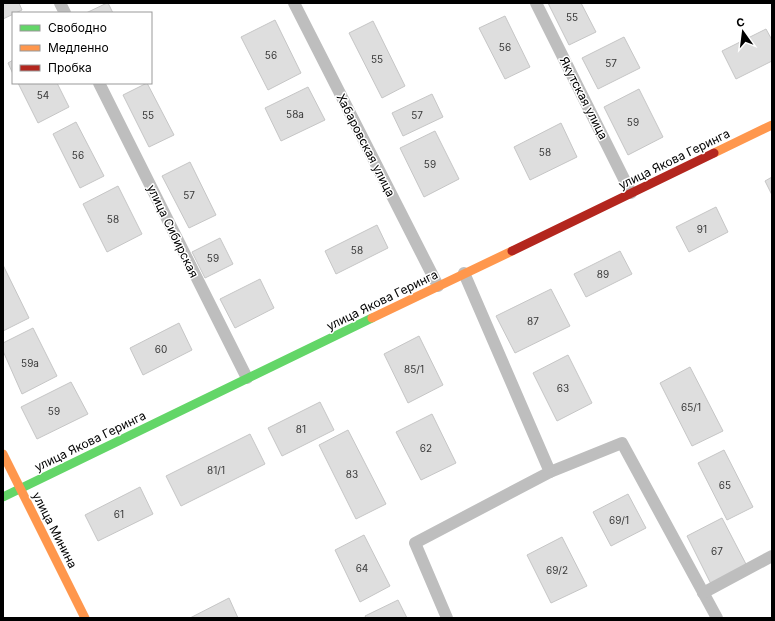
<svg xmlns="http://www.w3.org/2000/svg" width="775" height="621" font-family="Inter,sans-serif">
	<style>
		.building { fill: #dedede; stroke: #c6c6c6 }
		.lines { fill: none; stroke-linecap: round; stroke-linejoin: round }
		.lane { stroke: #bebebe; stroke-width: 12 }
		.fast { stroke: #63d668; stroke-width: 9 }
		.slow { stroke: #ff974d; stroke-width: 9 }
		.jam { stroke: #b3261e; stroke-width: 9 }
		.labels { text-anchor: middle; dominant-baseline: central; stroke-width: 3; stroke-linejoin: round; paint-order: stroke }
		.number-label { font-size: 10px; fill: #383838 }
		.street-label { font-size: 12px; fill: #000; stroke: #fff }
	</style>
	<rect width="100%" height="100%" fill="#fff"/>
	<g class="building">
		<path d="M3 3H19L22 10 3 19Z"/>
		<path d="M108 3 113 13H86L107 3Z"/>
		<path d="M548 3H581L596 32 569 45Z"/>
		<path d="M505 16 530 67 505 79 479 28Z"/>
		<path d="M275 20 301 73 268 90 241 37Z"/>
		<path d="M373 21 405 86 382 98 349 33Z"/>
		<path d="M766 29 772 40V61L736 79 722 51Z"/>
		<path d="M624 37 640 68 598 89 582 58Z"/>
		<path d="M13 60V74L8 63Z"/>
		<path d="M18 83H57L69 107 38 123Z"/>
		<path d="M147 83 174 135 149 147 123 95Z"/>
		<path d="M308 87 325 120 281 141 265 108Z"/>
		<path d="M639 89 663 137 628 155 604 107Z"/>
		<path d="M432 94 443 117 403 136 392 113Z"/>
		<path d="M76 122 104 176 80 188 53 134Z"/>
		<path d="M561 123 577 157 530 180 514 147Z"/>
		<path d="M435 131 459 179 424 197 400 148Z"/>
		<path d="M190 162 216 215 189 228 162 176Z"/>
		<path d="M772 177V195L765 181Z"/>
		<path d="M118 186 142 234 107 252 83 204Z"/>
		<path d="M716 207 728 232 689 252 676 227Z"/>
		<path d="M377 225 388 248 336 274 325 251Z"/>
		<path d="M220 238 233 264 205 278 192 252Z"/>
		<path d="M620 251 632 274 586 297 574 274Z"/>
		<path d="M3 265 29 318 3 331Z"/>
		<path d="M260 279 274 308 235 328 220 299Z"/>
		<path d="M551 289 570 326 515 353 496 316Z"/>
		<path d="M179 323 192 350 143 375 130 348Z"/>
		<path d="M33 328 57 376 22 394 3 351V343Z"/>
		<path d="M419 336 443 385 408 403 384 354Z"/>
		<path d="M568 355 592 403 557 421 533 373Z"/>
		<path d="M690 367 723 431 692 446 660 383Z"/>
		<path d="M71 382 88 414 37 439 21 407Z"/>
		<path d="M320 402 334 430 282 456 268 428Z"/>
		<path d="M432 414 456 463 421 480 396 432Z"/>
		<path d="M348 430 386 504 356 519 319 445Z"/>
		<path d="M250 434 265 464 181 506 166 476Z"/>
		<path d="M724 450 753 507 727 520 698 463Z"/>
		<path d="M140 487 153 514 98 541 85 515Z"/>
		<path d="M628 494 646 528 611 546 593 512Z"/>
		<path d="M722 518 747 566 711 584 687 536Z"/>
		<path d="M364 535 390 586 360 602 335 550Z"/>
		<path d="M562 537 587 586 551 603 527 555Z"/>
		<path d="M229 598 238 618H190Z"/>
		<path d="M398 600 407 618H366L365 616Z"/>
	</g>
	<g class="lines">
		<g class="lane">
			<path d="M60 3 65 13"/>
			<path d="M294 3 438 286"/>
			<path d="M536 3 631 193"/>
			<path d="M99 83 247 378"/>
			<path d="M550 472 622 443 717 618"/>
			<path d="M703 593 772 556"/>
			<path d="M447 618 415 543 550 472 464 273"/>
		</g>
		<path class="fast" d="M3 497 372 318"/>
		<g class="slow">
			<path d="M714 153 772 125"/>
			<path d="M372 318 512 251"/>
			<path d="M3 454 85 618"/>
		</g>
		<path class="jam" d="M512 251 714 153"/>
	</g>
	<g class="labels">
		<g class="number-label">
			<text x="572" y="17">55</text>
			<text x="505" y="47">56</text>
			<text x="271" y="55">56</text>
			<text x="377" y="59">55</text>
			<text x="611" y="63">57</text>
			<text x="43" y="95">54</text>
			<text x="295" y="114">58а</text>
			<text x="148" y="115">55</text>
			<text x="417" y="115">57</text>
			<text x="633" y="122">59</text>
			<text x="545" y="152">58</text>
			<text x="78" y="155">56</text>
			<text x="430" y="164">59</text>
			<text x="189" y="195">57</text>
			<text x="113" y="219">58</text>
			<text x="702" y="229">91</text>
			<text x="357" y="250">58</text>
			<text x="213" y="258">59</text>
			<text x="603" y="274">89</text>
			<text x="533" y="321">87</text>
			<text x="161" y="349">60</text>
			<text x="30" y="363">59а</text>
			<text x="414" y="369">85/1</text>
			<text x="563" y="388">63</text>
			<text x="691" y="407">65/1</text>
			<text x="54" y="411">59</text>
			<text x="301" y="429">81</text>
			<text x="426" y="448">62</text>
			<text x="216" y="470">81/1</text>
			<text x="352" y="474">83</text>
			<text x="725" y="485">65</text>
			<text x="119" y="514">61</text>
			<text x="619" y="520">69/1</text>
			<text x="717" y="551">67</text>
			<text x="362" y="568">64</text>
			<text x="557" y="570">69/2</text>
		</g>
		<g class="street-label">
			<text transform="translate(584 98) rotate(63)">Якутская улица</text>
			<text transform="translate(366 145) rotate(63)">Хабаровская улица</text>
			<text transform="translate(674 159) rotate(-26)">улица Якова Геринга</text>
			<text transform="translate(173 231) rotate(64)">улица Сибирская</text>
			<text transform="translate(382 300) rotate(-26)">улица Якова Геринга</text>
			<text transform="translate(90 441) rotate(-26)">улица Якова Геринга</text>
			<text transform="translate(55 530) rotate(63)">улица Минина</text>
		</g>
	</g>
	<rect width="775" height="621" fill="none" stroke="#000000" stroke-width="8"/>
	<rect x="12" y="12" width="140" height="72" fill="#ffffff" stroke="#999999"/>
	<rect x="20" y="25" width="20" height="6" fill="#63d668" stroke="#999999"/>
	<text x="48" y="32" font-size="12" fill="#000000">Свободно</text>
	<rect x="20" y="45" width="20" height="6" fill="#ff974d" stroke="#999999"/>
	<text x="48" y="52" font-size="12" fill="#000000">Медленно</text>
	<rect x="20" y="65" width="20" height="6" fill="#b3261e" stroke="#999999"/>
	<text x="48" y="72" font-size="12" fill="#000000">Пробка</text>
	<g transform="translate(743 32) rotate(346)" stroke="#ffffff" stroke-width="3" paint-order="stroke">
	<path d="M0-3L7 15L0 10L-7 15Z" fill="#000000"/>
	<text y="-6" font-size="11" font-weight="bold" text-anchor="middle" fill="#000000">С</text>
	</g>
</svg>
